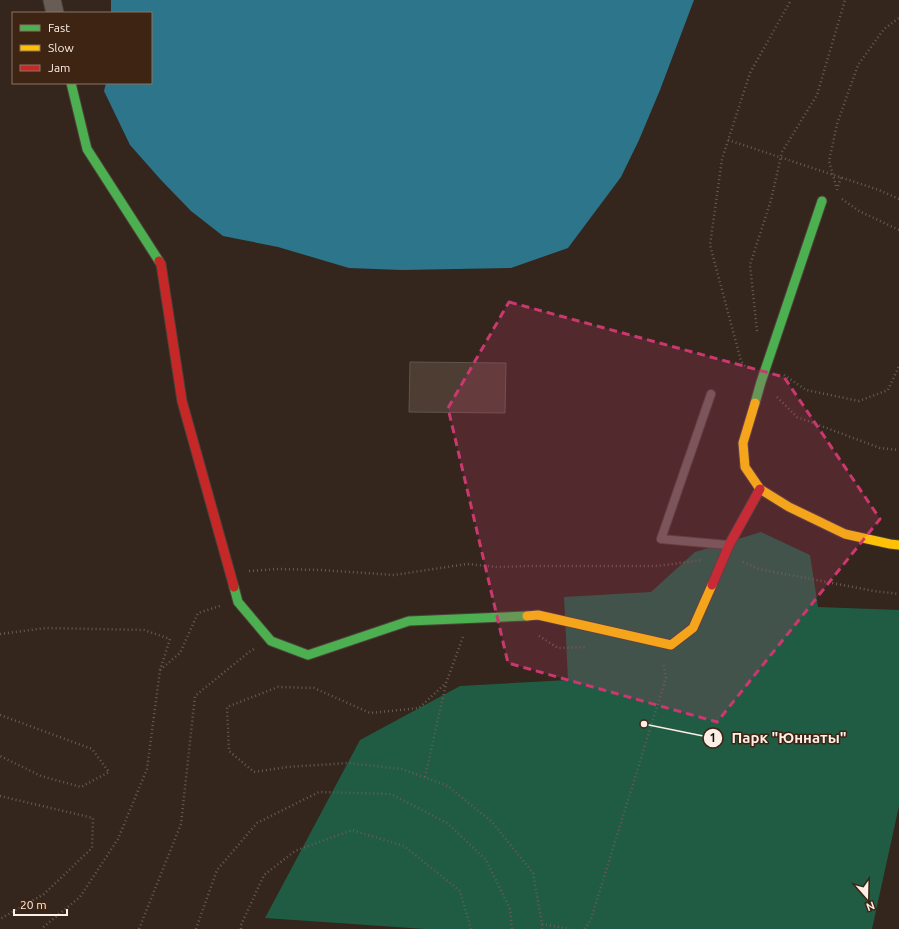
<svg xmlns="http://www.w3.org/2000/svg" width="899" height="929" font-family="Ubuntu,sans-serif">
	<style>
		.green { fill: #205b43 }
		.water { fill: #2c758b }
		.building { fill: #4d3d32; stroke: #61554d }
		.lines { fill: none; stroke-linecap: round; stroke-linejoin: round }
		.lane-casing { stroke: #4c403a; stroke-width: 10 }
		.street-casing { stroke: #4c403a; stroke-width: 19 }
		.fast-casing { stroke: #4c403a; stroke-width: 11 }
		.slow-casing { stroke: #4c403a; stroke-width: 11 }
		.jam-casing { stroke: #4c403a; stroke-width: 11 }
		.path { stroke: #675d55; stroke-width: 2.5; stroke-dasharray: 1 3; stroke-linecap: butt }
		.lane { stroke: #685d55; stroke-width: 8 }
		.street { stroke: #685d55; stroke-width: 17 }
		.fast { stroke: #4caf50; stroke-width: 9 }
		.slow { stroke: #ffc107; stroke-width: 9 }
		.jam { stroke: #c62828; stroke-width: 9 }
		.marked { fill: #cb3870; fill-opacity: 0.2; stroke: #cb3870; stroke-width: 3; stroke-dasharray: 8 5; stroke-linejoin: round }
		.leader { fill: none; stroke: #fdeee6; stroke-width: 1.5 }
		.callout-dot { fill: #fdeee6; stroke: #3e2413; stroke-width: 1.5 }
		.mark-label { font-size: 12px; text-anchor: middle; font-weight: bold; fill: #111 }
		.callout-label { font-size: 15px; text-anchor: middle; font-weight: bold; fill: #fdeee6; stroke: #3e2413; stroke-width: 3; stroke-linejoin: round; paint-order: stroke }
	</style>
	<rect width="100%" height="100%" fill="#34261d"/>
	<path class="green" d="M761 532 810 555 818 607 899 610V806L872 929H425L265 918 360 740 460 686 568 680 564 597 651 592 695 552Z"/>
	<path class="water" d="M111 0H694L660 90 639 140 621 177 568 248 511 268 402 270 349 268 278 247 223 236 191 211 161 180 130 145 104 91 106 83H151V13H111Z"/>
	<path class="building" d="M410 362 506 363 505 413 409 412Z"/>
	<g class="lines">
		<defs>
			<path id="lane" d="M711 394 661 539 728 545"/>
			<path id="street" d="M52 0 55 13"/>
			<g id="fast">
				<path d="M71 83 87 149 159 261"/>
				<path d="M755 403 761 382 822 201"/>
				<path d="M234 587 238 602 271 641 308 655 409 621 527 616"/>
			</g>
			<g id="slow">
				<path d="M755 403 743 443 745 467 760 489 789 507 845 534 890 544 899 545"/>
				<path d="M527 616 538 615 671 645 693 628 712 585"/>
			</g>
			<g id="jam">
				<path d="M159 261 161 264 182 401 234 587"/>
				<path d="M712 585 729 545 760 489"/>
			</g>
		</defs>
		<use href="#lane" class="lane-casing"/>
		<use href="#street" class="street-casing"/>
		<use href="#fast" class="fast-casing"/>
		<use href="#slow" class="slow-casing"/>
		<use href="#jam" class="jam-casing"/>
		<g class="path">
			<path d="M728 140 879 190 899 199"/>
			<path d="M836 186 829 161 837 124 858 65 884 29 899 18"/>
			<path d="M837 190 841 177"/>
			<path d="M842 199 859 211 899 230"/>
			<path d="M757 331 750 265 771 200 782 152 817 95 845 0"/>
			<path d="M745 366 741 361 710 245 722 159 750 73 791 0"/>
			<path d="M784 375 806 390 859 401 888 390 899 366"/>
			<path d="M777 397 797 417 880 448 899 450"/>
			<path d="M743 562 759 569 874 591 899 594"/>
			<path d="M249 571 278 569 321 570 394 575 467 564 497 567 528 566H657L702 560"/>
			<path d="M0 634 46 628 144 630 170 639 160 670 147 769 118 839 80 897 41 929"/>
			<path d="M539 636 558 648 587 647"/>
			<path d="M463 637 446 683 419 708 370 713 314 688 278 687 227 707 229 751 254 772 287 767 348 763 402 769 448 786 492 822 533 873 542 924V929"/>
			<path d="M160 670 180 653 198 613 220 606"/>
			<path d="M0 715 92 749 109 772 81 787 41 776 0 756"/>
			<path d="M425 777 446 684"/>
			<path d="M0 796 93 818 92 848 44 894 0 919"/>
			<path d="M542 924 570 929"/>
			<path d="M139 929 181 824 195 696 249 652 254 649"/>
			<path d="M196 929 217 870 257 823 319 792 391 794 447 823 486 860 510 909 512 929"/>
			<path d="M241 929V925L264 875 295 851 352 830 404 846 460 891 471 929"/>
			<path d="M585 929 591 919 666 678 663 662"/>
		</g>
		<use href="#lane" class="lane"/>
		<use href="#street" class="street"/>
		<use href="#fast" class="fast"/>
		<use href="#slow" class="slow"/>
		<use href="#jam" class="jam"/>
	</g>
	<path class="marked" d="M509 302 784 377 880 519 717 722 508 663 448 408Z"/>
	<path class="leader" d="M644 724L713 738"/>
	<g class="callout-dot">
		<circle cx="644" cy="724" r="4"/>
		<circle cx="713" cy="738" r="10"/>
	</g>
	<g class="mark-label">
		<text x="713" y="742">1</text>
	</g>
	<g class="callout-label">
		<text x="789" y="743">Парк "Юннаты"</text>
	</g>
	<rect x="12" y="12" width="140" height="72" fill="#3e2413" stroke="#8a7567"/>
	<rect x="20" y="25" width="20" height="6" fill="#4caf50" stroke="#8a7567"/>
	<text x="48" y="32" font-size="12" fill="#fdeee6">Fast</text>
	<rect x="20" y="45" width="20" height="6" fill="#ffc107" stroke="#8a7567"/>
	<text x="48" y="52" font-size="12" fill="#fdeee6">Slow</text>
	<rect x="20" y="65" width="20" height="6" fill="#c62828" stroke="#8a7567"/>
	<text x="48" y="72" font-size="12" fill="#fdeee6">Jam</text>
	<g transform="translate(867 897) rotate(160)" stroke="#3e2413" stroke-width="3" paint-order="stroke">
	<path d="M0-3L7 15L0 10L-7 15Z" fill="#fdeee6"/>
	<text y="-6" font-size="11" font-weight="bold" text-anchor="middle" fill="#fdeee6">N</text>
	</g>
	<path d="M14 909v6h53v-6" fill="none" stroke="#fdeee6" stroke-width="2"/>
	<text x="20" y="909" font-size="12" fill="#fdeee6" stroke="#3e2413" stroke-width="3" paint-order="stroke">20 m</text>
</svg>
